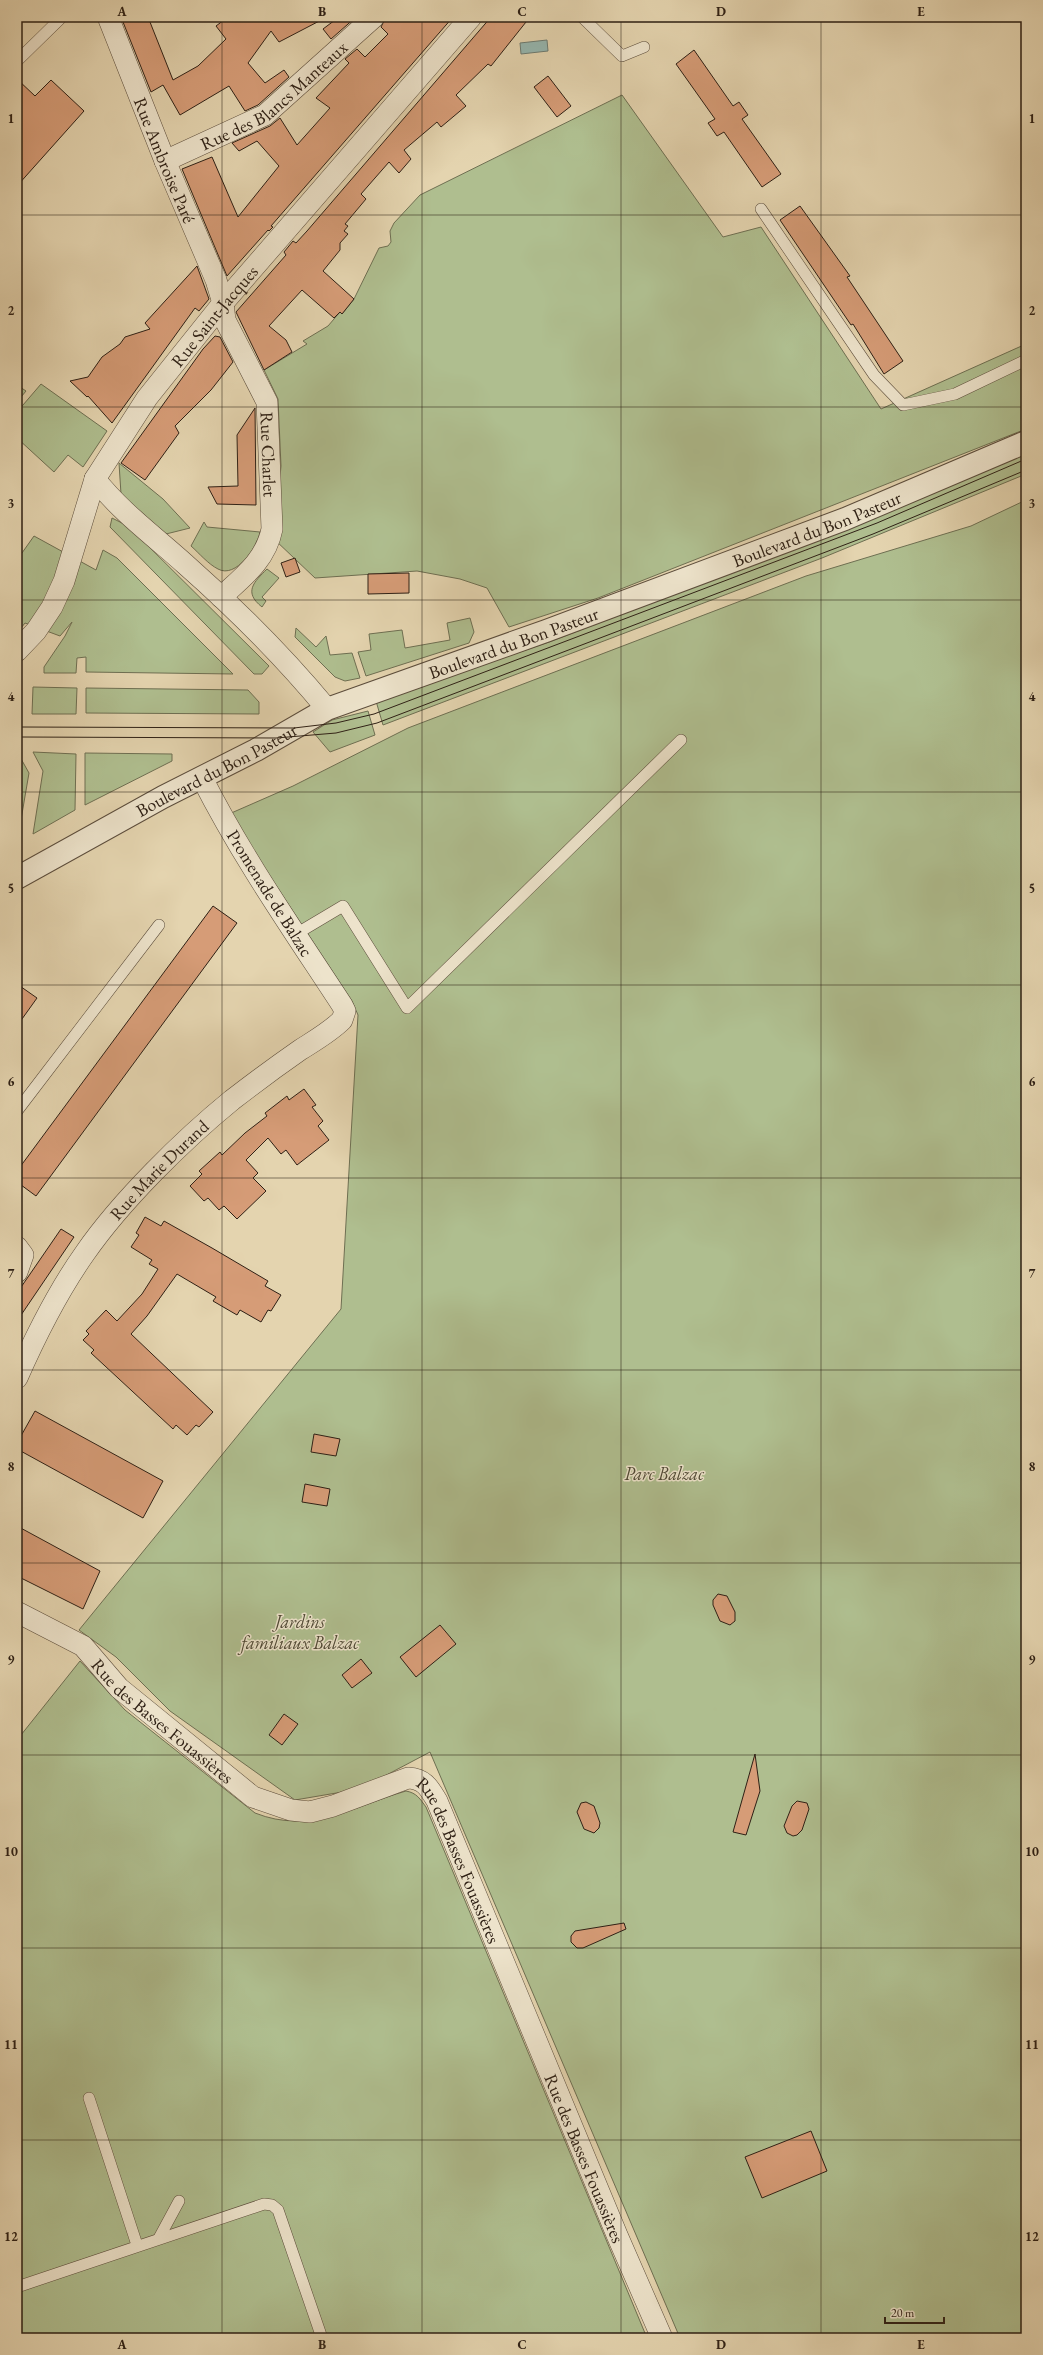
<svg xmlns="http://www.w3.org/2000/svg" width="1043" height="2355" font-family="'EB Garamond',serif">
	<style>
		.green { fill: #afbe8f; stroke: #6e6f52 }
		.water { fill: #96b7b0; stroke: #6c7b72 }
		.building { fill: #d69c77; stroke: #2e2015 }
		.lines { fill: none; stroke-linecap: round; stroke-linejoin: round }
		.service-casing { stroke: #5c4d3c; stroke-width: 12 }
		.minor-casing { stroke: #5c4d3c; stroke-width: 22 }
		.tertiary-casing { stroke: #5c4d3c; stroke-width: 24 }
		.service { stroke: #ede3cb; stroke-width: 11 }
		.minor { stroke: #ede3cb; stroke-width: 21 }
		.tertiary { stroke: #ede3cb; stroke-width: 22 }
		.tram { stroke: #2e2015; stroke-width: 1 }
		.grid { fill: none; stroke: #2e2015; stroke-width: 1; stroke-opacity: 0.55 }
		.labels { text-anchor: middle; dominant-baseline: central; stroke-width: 3; stroke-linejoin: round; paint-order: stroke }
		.street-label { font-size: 18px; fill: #2e2015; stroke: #ede3cb }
		.park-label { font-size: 18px; font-style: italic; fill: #4e4834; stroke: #ede3cb }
		.neatline { fill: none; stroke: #2e2015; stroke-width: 1.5 }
		.grid-label { font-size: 13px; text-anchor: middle; font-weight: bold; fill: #2e2015 }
	</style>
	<rect width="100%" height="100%" fill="#e4d4af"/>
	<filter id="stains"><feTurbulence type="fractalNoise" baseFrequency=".005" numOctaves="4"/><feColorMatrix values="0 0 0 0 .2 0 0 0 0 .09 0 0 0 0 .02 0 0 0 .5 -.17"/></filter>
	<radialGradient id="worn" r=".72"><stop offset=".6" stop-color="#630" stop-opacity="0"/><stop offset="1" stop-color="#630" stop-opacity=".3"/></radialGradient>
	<g class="green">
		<path d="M622 95 723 237 761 227 881 409 1026 344V429L598 598 509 627 487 588 460 579 417 571 315 578 274 539 281 466 278 399 264 370 307 344 303 341 328 326 340 312 342 314 354 299 379 248 388 246 391 242 390 231 394 223 420 195Z"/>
		<path d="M41 384 107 431 83 467 68 455 54 472 17 438V412Z"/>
		<path d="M17 385 26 391 17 402Z"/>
		<path d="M1026 453V474L822 558 383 725 376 701 549 642 877 517Z"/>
		<path d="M119 463 163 499 190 528 166 534 121 494Z"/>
		<path d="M1026 500V2338H680L430 1752 360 1789 295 1800 170 1711 116 1657 79 1630 341 1309 358 1015 352 1001 229 814 293 786 408 728 806 576 971 526Z"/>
		<path d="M112 518 128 526 269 666 262 674H254L110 527Z"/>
		<path d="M204 522 207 527 260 532C257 547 236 579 218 569 208 564 199 553 191 546Z"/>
		<path d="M34 536 96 570 103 550 117 558 233 674 86 672V657L77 658 76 673H44V667L65 636 72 622 60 636 25 623 17 633V560Z"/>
		<path d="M267 569 279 578 262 597 266 601 262 607C243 592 254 582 267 569Z"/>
		<path d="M470 618 474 632 469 643 366 676 358 652 371 650 369 634 402 630 405 648 450 640 447 623Z"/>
		<path d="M296 628 316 647 326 636 330 655 352 653 360 678 345 681 335 677 295 637Z"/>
		<path d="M17 687H19L18 744 20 757 29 773 17 843Z"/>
		<path d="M33 687 77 688 76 714H32Z"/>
		<path d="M86 688 248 690 259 702V714L86 713Z"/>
		<path d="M368 711 375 735 330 752 313 732 332 720Z"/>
		<path d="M33 752 76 754 75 810 33 834 43 771Z"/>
		<path d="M85 753 172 754V761L85 805Z"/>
		<path d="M80 1661 125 1710 255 1813C310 1835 354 1806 406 1791 417 1793 420 1799 426 1807L647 2338H17V1740Z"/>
	</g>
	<path class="water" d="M547 40 548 51 521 54 520 43Z"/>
	<g class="building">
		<path d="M121 17H148L173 80 198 66 226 39 216 26 228 17H327L279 42 271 31 248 63 265 83 284 70 289 77 258 105 245 111 229 86 180 115 163 85 151 92Z"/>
		<path d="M339 17H356L331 39 323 29Z"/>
		<path d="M386 17H453L271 226 273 227 269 231 268 230 227 276 182 169 212 157 238 217 279 166 257 141 239 151 232 143 270 126 280 118 297 145 330 108 316 98 349 63 345 59 357 49 365 57 388 34 381 27Z"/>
		<path d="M491 17H530L491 66 488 64 456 95 466 106 441 127 437 122 404 150 411 159 399 173 389 162 361 194 366 199 345 224 348 226 344 231 348 234 340 243V250L323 271 354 299 342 314 340 312 334 318 302 290 269 326 286 340 292 352 264 370 236 312 286 255 284 252 293 241 296 243 307 231Z"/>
		<path d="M694 50 733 106 739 102 748 115 742 119 781 174 762 187 724 132 717 136 708 123 715 119 676 64Z"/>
		<path d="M548 76 571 106 557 117 534 87Z"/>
		<path d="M17 79 35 96 51 80 84 111 17 186Z"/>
		<path d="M800 206 850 276 847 277 903 361 884 374 853 324 851 325 780 220Z"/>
		<path d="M197 266 209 299 199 311 195 308 112 423 88 396 87 397 70 381 88 377 102 357 120 344 125 337 150 329 145 323Z"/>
		<path d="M215 336 220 337 233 362 211 390 175 426 179 433 145 480 121 463 203 349Z"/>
		<path d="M255 408 256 505 217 504 208 487 238 486 237 435Z"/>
		<path d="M295 558 300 572 286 577 281 563Z"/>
		<path d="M409 573V593L368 594V574Z"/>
		<path d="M213 906 237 923 36 1196 17 1182V1171Z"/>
		<path d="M17 984 37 998 17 1026Z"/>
		<path d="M304 1089 316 1105 312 1107 323 1121 318 1126 329 1140 297 1165 286 1150 281 1154 268 1138 246 1160 258 1173 253 1178 266 1191 237 1219 224 1206 219 1210 208 1198 204 1201 190 1186 202 1174 199 1171 220 1152 222 1155 245 1133 267 1116 265 1113 287 1096 289 1100Z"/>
		<path d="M145 1217 161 1226 164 1221 212 1248 268 1281 265 1286 281 1295 271 1311 268 1310 261 1322 240 1310 237 1315 213 1301 216 1297 177 1274 147 1316 131 1334 213 1412 199 1427 196 1425 187 1435 176 1425 173 1429 91 1353 94 1350 83 1340 89 1334 86 1331 106 1310 117 1321 142 1294 158 1269 149 1264 152 1260 131 1247 139 1235 136 1233Z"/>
		<path d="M61 1229 74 1237 17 1321V1293Z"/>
		<path d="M35 1411 163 1481 143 1518 17 1449V1443Z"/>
		<path d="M314 1434 340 1439 336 1456 311 1452Z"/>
		<path d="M305 1484 330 1489 327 1506 302 1502Z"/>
		<path d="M17 1526 100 1571 83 1609 17 1576Z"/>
		<path d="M718 1594 727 1596 735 1612V1621L730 1625 720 1621 713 1605V1600Z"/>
		<path d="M440 1625 456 1644 416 1677 400 1657Z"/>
		<path d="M361 1659 372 1673 352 1688 342 1675Z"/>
		<path d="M284 1714 298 1724 282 1745 269 1735Z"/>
		<path d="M755 1754 760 1791 746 1835 733 1832Z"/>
		<path d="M797 1801 807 1803 809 1809 802 1830 797 1835 793 1836 787 1833 784 1826 792 1806Z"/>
		<path d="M586 1802 594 1806 600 1823 599 1828 594 1833 584 1829 577 1812 581 1803Z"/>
		<path d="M624 1923 626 1929 583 1948H577L571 1942V1936L575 1931Z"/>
		<path d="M811 2131 827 2171 762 2198 745 2157Z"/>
	</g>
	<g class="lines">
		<defs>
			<g id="service">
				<path d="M582 17 622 56 644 47"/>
				<path d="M17 61 62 17"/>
				<path d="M761 209 874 375 903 405 955 394 1026 360"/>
				<path d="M296 934 343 906 407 1008 681 740"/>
				<path d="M17 1111 159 925"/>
				<path d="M89 2098 137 2245"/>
				<path d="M159 2238 179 2201"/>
				<path d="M17 2287 264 2204 272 2205 278 2210 322 2338"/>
			</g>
			<g id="minor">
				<path id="s1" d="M108 17 165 161 216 280 223 303 225 320 267 402 272 529C266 560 243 577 221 597"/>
				<path id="s2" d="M165 161 265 115 374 17"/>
				<path d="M95 479C121 512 154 536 185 564 236 609 284 657 327 709"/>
				<path id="s3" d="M17 651 36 631 52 607 64 581 95 479 147 398 223 303 471 17"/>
				<path d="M17 1247 23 1255 17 1272"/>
				<path id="s4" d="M17 1378C36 1335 58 1291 85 1253 121 1201 183 1140 232 1100 254 1083 277 1066 300 1050 314 1041 330 1032 342 1020L345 1011 342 1005C293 930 242 857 202 778"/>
				<path id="s5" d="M17 1612 83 1646 119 1688 253 1797 291 1810 310 1812 333 1806 408 1778C425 1779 429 1788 437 1801L617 2235 662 2338"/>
			</g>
			<g id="tertiary">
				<path id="s6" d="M17 878 163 797 256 750 327 709 546 631 845 519 1026 442"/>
			</g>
		</defs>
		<use href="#service" class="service-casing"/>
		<use href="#minor" class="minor-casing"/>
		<use href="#tertiary" class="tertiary-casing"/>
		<use href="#service" class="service"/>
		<use href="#minor" class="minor"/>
		<use href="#tertiary" class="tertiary"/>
		<g class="tram">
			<path d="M17 727 294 728 336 723 374 714 877 523 1026 459"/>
			<path d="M17 737 276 738 336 733 377 723 873 534 1026 470"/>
		</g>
	</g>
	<path class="grid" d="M222 17V2338M422 17V2338M621 17V2338M821 17V2338M17 215H1026M17 407H1026M17 600H1026M17 792H1026M17 985H1026M17 1178H1026M17 1370H1026M17 1563H1026M17 1755H1026M17 1948H1026M17 2140H1026"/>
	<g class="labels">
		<g class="street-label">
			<text stroke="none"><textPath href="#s2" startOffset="128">Rue des Blancs Manteaux</textPath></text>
			<text stroke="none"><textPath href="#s1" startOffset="154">Rue Ambroise Paré</textPath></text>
			<text stroke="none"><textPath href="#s3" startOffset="394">Rue Saint-Jacques</textPath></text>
			<text stroke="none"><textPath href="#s1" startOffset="470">Rue Charlet</textPath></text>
			<text stroke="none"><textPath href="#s6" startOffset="875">Boulevard du Bon Pasteur</textPath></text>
			<text stroke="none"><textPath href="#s6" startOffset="551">Boulevard du Bon Pasteur</textPath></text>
			<text stroke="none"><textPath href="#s6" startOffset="227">Boulevard du Bon Pasteur</textPath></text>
			<text transform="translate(270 893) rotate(58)">Promenade de Balzac</text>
			<text stroke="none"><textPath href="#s4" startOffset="254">Rue Marie Durand</textPath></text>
			<text stroke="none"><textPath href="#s5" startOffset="184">Rue des Basses Fouassières</textPath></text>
			<text stroke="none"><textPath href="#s5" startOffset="567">Rue des Basses Fouassières</textPath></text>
			<text stroke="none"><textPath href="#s5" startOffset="891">Rue des Basses Fouassières</textPath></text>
		</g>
		<g class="park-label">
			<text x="664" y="1473">Parc Balzac</text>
			<text x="300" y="1621">Jardins<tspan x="300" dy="21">familiaux Balzac</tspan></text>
		</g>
	</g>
	<rect width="1043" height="2355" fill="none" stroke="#e4d4af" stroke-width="44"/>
	<path d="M885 2317v6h59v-6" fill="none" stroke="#2e2015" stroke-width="2"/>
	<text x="891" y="2317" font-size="12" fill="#2e2015" stroke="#ede3cb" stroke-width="3" paint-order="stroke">20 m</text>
	<rect x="22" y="22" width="999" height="2311" class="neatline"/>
	<g class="grid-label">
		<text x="122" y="16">A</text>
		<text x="322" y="16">B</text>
		<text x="522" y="16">C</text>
		<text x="721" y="16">D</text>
		<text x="921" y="16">E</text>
		<text x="11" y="123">1</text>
		<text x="1032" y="123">1</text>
		<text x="11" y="315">2</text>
		<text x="1032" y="315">2</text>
		<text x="11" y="508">3</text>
		<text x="1032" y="508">3</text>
		<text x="11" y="701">4</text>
		<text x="1032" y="701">4</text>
		<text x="11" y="893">5</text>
		<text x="1032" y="893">5</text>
		<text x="11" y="1086">6</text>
		<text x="1032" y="1086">6</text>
		<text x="11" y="1278">7</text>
		<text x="1032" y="1278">7</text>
		<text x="11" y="1471">8</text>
		<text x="1032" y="1471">8</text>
		<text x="11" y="1664">9</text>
		<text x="1032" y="1664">9</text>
		<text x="11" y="1856">10</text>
		<text x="1032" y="1856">10</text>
		<text x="11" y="2049">11</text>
		<text x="1032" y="2049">11</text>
		<text x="11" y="2241">12</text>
		<text x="1032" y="2241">12</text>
		<text x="122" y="2349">A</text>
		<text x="322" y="2349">B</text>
		<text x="522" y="2349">C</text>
		<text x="721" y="2349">D</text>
		<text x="921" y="2349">E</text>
	</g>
	<rect width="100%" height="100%" filter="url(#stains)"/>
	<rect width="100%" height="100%" fill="url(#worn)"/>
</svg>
